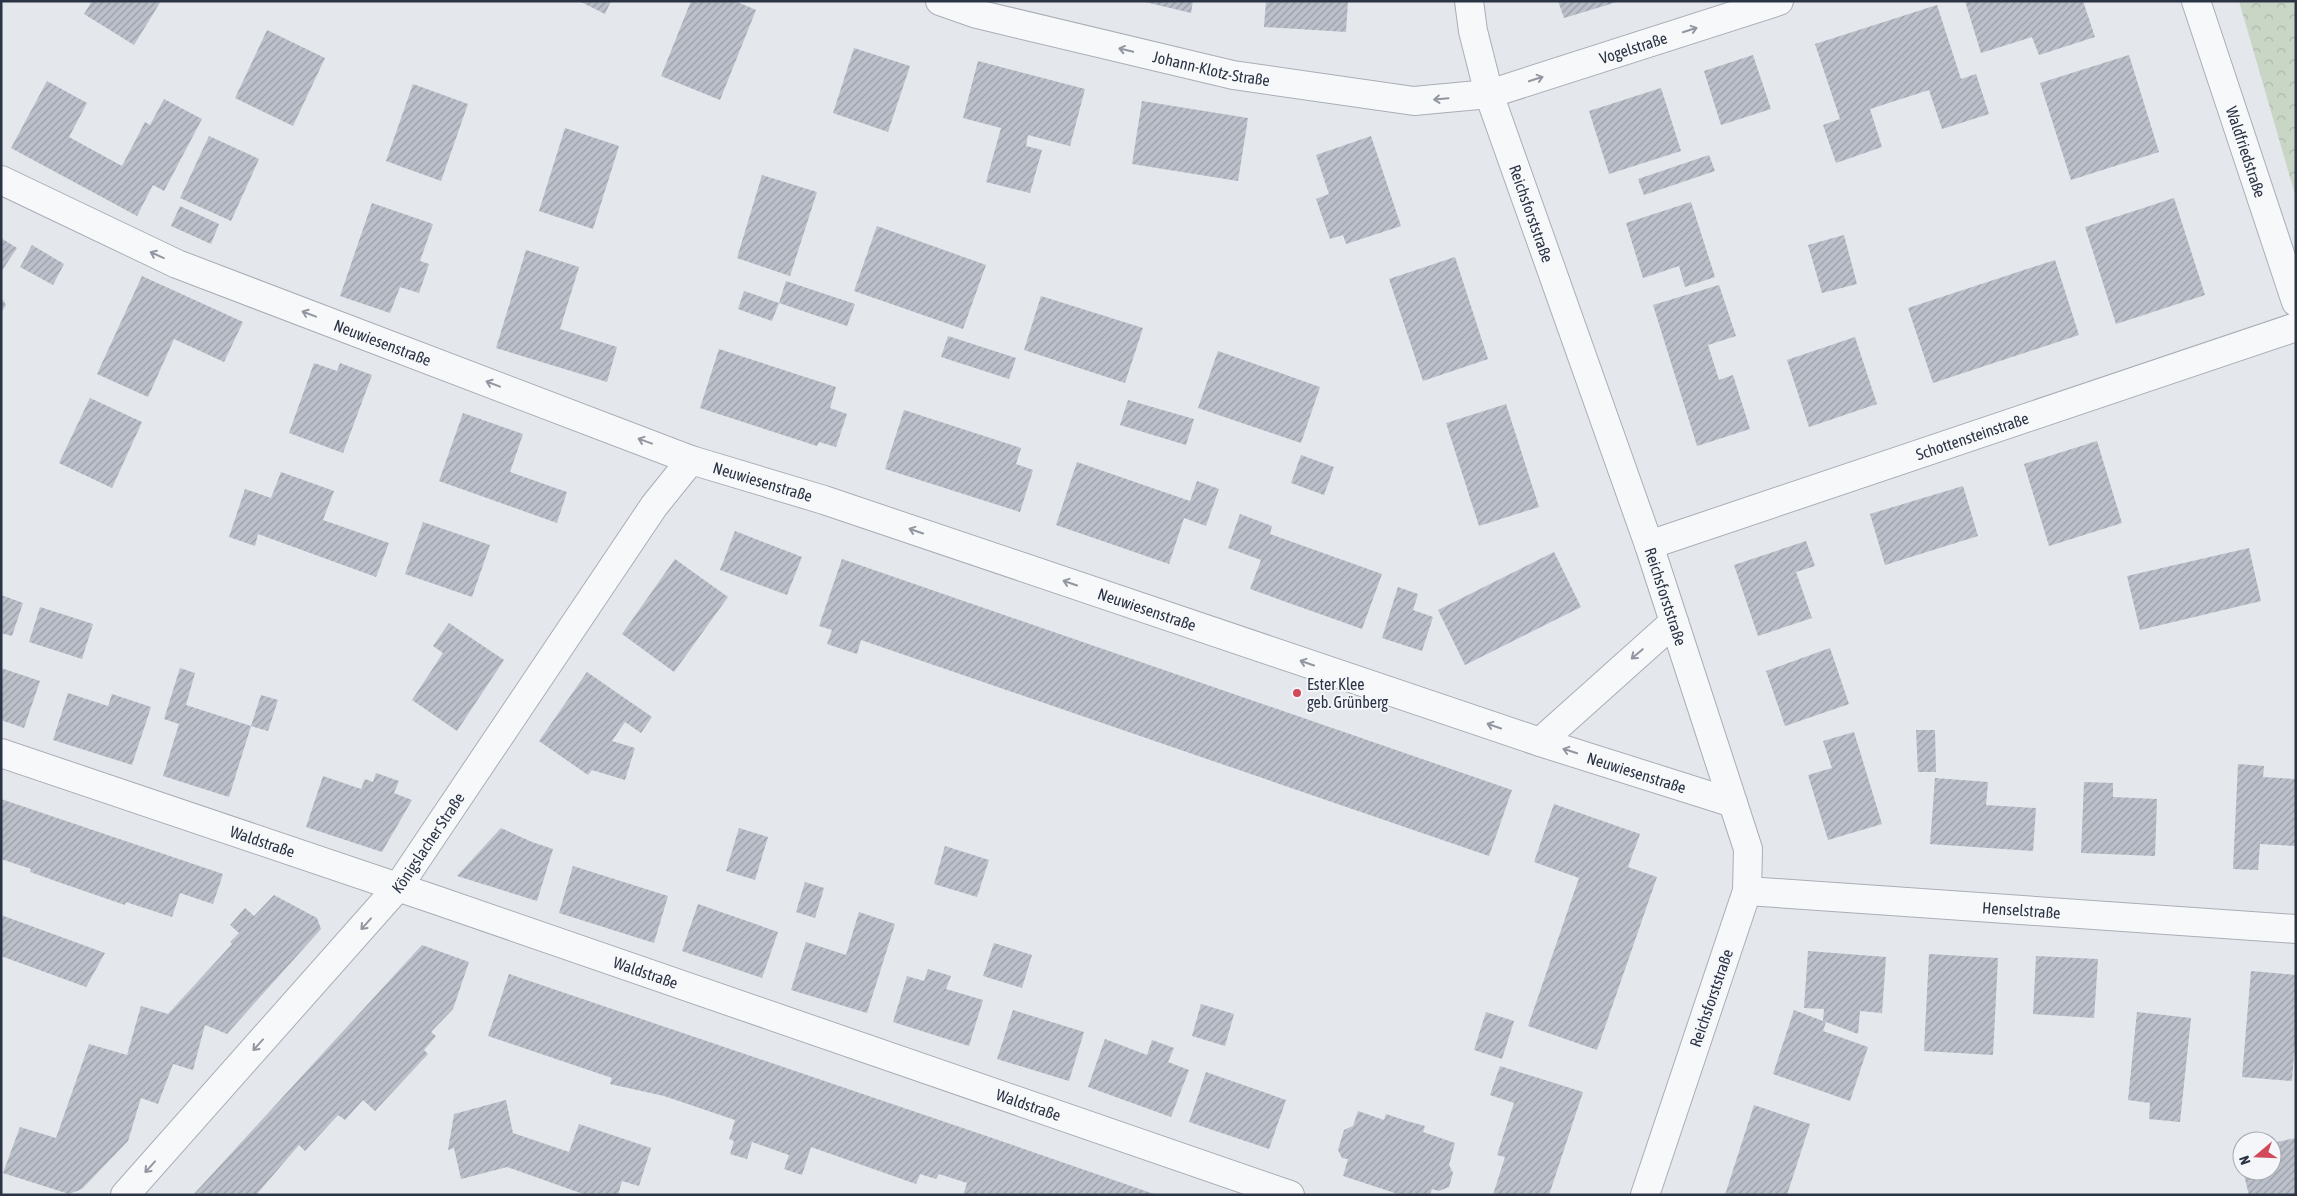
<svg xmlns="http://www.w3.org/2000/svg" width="2297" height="1196" font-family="'Asap Condensed',sans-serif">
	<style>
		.forest { fill: url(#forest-crowns) }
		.building { fill: url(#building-hatch) }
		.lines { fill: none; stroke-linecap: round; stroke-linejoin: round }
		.minor-casing { stroke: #a9aeb7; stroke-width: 30 }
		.minor { stroke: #f7f8fa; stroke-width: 28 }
		.oneway { stroke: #9196a0 }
		.poi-dot { fill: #d1495b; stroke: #f4f6f9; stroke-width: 2 }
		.labels { text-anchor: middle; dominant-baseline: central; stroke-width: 4; stroke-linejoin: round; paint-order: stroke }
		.street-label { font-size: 16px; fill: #2b3445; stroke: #f4f6f9 }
		.poi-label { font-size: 16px; fill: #2b3445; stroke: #f4f6f9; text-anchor: start }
	</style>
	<defs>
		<pattern id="forest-crowns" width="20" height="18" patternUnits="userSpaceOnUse" patternTransform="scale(1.25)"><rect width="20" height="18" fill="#c9d6c5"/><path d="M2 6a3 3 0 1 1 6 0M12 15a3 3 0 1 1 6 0" fill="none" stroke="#adb8ab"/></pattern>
		<pattern id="building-hatch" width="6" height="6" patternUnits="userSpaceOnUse" patternTransform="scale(1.25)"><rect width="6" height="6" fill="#bbc0ca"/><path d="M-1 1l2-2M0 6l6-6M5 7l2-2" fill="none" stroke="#989da6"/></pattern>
	</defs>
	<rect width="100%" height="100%" fill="#e4e7ec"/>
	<path class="forest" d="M2239 1H2296V198Z"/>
	<g class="building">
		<path d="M92 1H161L134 45 84 14Z"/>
		<path d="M579 1H611L605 14Z"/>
		<path d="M691 1H735L756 10 720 100 661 76Z"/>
		<path d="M1141 1H1193L1191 13Z"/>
		<path d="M1266 1H1348L1346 32 1264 27Z"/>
		<path d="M1558 1H1616L1617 2 1564 18Z"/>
		<path d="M1965 1H2083L2095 37 2039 55 2032 37 1981 53Z"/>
		<path d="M1937 5 1961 79 1976 74 1989 114 1942 129 1929 90 1870 109 1882 147 1836 163 1823 125 1840 119 1815 44Z"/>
		<path d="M267 30 325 58 293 126 235 98Z"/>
		<path d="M854 48 910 66 888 132 833 113Z"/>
		<path d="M1753 55 1771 109 1721 125 1704 71Z"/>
		<path d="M2129 55 2159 152 2071 180 2040 83Z"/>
		<path d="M978 61 1085 89 1070 146 1028 135 1026 146 1042 150 1030 193 986 182 1001 128 963 118Z"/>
		<path d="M47 81 87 103 69 137 122 166 145 122 150 125 164 99 202 119 164 191 153 185 137 216 11 148Z"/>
		<path d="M413 84 468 104 441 181 386 161Z"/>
		<path d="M1661 88 1681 151 1609 174 1589 111Z"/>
		<path d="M1142 101 1248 118 1238 181 1132 164Z"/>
		<path d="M565 128 619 146 593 229 539 211Z"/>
		<path d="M209 136 259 159 231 221 180 198Z"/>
		<path d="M1371 136 1401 226 1346 244 1343 235 1330 239 1316 199 1329 194 1316 155Z"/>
		<path d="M1709 155 1715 171 1644 195 1638 179Z"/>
		<path d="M762 175 817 192 790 276 737 258Z"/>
		<path d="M2174 198 2205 295 2116 324 2085 227Z"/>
		<path d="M1691 202 1715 277 1685 287 1679 266 1643 278 1626 223Z"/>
		<path d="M372 203 433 224 420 261 429 264 419 293 400 287 390 313 340 296Z"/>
		<path d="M180 206 219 224 211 244 171 226Z"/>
		<path d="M877 226 986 265 963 329 854 291Z"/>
		<path d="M1844 235 1857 284 1822 293 1808 245Z"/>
		<path d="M1 238 17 248 1 272Z"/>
		<path d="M32 245 64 264 53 285 20 267Z"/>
		<path d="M526 250 579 267 560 329 617 347 607 382 496 348Z"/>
		<path d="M1455 257 1488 359 1423 381 1389 279Z"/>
		<path d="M2055 260 2079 335 1933 383 1908 308Z"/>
		<path d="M142 276 243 322 224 362 174 339 148 397 97 374Z"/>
		<path d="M786 281 855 304 847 326 779 303Z"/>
		<path d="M1719 285 1736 336 1708 345 1719 380 1733 375 1750 429 1697 446 1653 305Z"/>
		<path d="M744 291 779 303 772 321 738 309Z"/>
		<path d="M1041 296 1143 328 1125 383 1024 350Z"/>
		<path d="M1 297 6 305 1 313Z"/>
		<path d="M948 336 1016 358 1009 379 941 357Z"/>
		<path d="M1855 337 1877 404 1809 427 1787 360Z"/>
		<path d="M719 349 836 387 830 408 847 414 836 447 819 442 817 446 700 408Z"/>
		<path d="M1218 351 1320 387 1301 443 1198 408Z"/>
		<path d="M314 363 337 371 340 363 372 375 343 453 289 433Z"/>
		<path d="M90 398 142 422 112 488 59 463Z"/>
		<path d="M1128 400 1194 419 1186 445 1120 425Z"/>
		<path d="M1506 404 1539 507 1479 526 1446 423Z"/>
		<path d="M904 410 1021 448 1016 464 1033 470 1020 512 885 469Z"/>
		<path d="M463 413 523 434 510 472 567 492 557 523 439 481Z"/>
		<path d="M2097 441 2122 523 2049 546 2024 464Z"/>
		<path d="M1301 455 1334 467 1324 495 1291 483Z"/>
		<path d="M1077 462 1190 501 1197 481 1219 489 1206 526 1184 518 1169 564 1056 525Z"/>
		<path d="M281 472 334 491 323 520 389 543 376 577 258 534 255 546 229 537 245 489 271 498Z"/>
		<path d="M1963 486 1978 536 1885 565 1870 514Z"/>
		<path d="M1240 514 1272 526 1270 534 1382 574 1362 629 1250 589 1261 560 1228 548Z"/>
		<path d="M423 522 490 545 472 597 405 574Z"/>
		<path d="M735 531 802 557 787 595 720 570Z"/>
		<path d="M1806 541 1815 566 1796 572 1812 618 1758 636 1734 565Z"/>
		<path d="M2249 548 2261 601 2140 630 2127 576Z"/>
		<path d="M1554 552 1581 607 1465 665 1438 610Z"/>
		<path d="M675 559 728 597 674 672 622 634Z"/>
		<path d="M842 559 1512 790 1489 856 861 640 857 654 827 644 832 630 819 626Z"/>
		<path d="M1398 587 1418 594 1413 610 1433 617 1422 651 1382 638Z"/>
		<path d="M1 595 23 603 12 636 1 633Z"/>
		<path d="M40 607 93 624 82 659 29 642Z"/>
		<path d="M449 623 504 660 457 731 412 700 443 653 433 646Z"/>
		<path d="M1830 648 1849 704 1785 726 1766 671Z"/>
		<path d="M1 668 40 681 24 728 1 720Z"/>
		<path d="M180 668 195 673 186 705 251 726 229 797 163 776 179 724 164 719Z"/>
		<path d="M587 672 652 717 641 733 625 722 612 741 635 748 625 780 592 770 588 775 539 741Z"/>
		<path d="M68 693 108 706 112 694 151 707 132 765 53 740Z"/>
		<path d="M261 695 278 700 268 731 251 726Z"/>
		<path d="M1916 730H1935L1936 772H1918Z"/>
		<path d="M1854 732 1882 824 1828 840 1808 775 1832 768 1823 741Z"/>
		<path d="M2238 764 2264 766 2263 777 2296 779V846L2260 844 2258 870 2233 869Z"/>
		<path d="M376 773 399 781 394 793 412 800 382 852 306 827 323 776 361 789 365 779 373 782Z"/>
		<path d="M1935 778 1988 782 1986 805 2036 808 2033 851 1930 844Z"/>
		<path d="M2084 782 2113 783V797L2157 799 2155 856 2081 853Z"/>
		<path d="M1 799 223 874 213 904 180 893 172 917 126 902 125 905 64 884 30 872 31 869 1 859Z"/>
		<path d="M1554 804 1640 834 1628 867 1657 877 1597 1050 1528 1026 1579 878 1534 862Z"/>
		<path d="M501 828 532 842 553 849 537 901 457 876Z"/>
		<path d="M739 828 768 837 755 880 726 871Z"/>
		<path d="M945 846 989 860 977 897 934 884Z"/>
		<path d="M573 866 668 896 654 943 559 913Z"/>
		<path d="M805 882 824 888 815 918 796 912Z"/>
		<path d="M274 895 317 918 321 929 227 1034 205 1025 193 1070 173 1064 158 1104 141 1098 128 1141 82 1189 69 1194 3 1173 20 1127 56 1138 89 1044 127 1055 141 1006 168 1014 232 944 230 942 239 933 230 925 245 908 254 916Z"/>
		<path d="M698 904 778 932 762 978 682 951Z"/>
		<path d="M859 912 895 924 867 1013 791 990 806 942 846 955Z"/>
		<path d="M1 915 105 953 86 987 1 956Z"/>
		<path d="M994 943 1032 955 1022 988 983 976Z"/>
		<path d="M422 945 469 962 453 1009 431 1032 436 1036 424 1050 428 1054 375 1111 363 1100 345 1120 338 1115 305 1151 299 1145 256 1195H193Z"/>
		<path d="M1808 951 1886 957 1882 1013 1860 1011 1858 1034 1826 1022 1823 1031 1868 1047 1850 1101 1773 1074 1794 1010 1823 1021 1824 1009 1804 1008Z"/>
		<path d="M1929 954 1998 958 1993 1055 1924 1051Z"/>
		<path d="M2036 956 2098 959 2094 1018 2033 1014Z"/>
		<path d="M928 969 951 976 946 989 983 1000 969 1046 893 1022 907 976 924 981Z"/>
		<path d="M2251 971 2296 975V1029L2292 1081 2242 1077Z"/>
		<path d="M509 974 1004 1142 1157 1195H963L967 1183 939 1174 936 1179 920 1174 916 1184 811 1147 802 1175 784 1169 789 1155 752 1142 747 1159 730 1154 734 1141 729 1139 735 1120 664 1096 610 1084 612 1078 488 1036Z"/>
		<path d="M1201 1004 1234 1014 1225 1046 1192 1036Z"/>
		<path d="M1013 1010 1084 1032 1069 1081 997 1059Z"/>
		<path d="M1486 1012 1514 1021 1502 1059 1474 1050Z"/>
		<path d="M2137 1012 2191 1018 2180 1122 2149 1119 2150 1103 2128 1100Z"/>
		<path d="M1105 1039 1147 1055 1152 1040 1174 1048 1168 1062 1189 1070 1171 1117 1088 1087Z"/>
		<path d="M1500 1066 1583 1092 1549 1195H1493L1505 1157 1497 1155 1514 1103 1490 1095Z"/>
		<path d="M1206 1072 1286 1100 1269 1149 1189 1122Z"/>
		<path d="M506 1100 513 1133 569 1152 579 1124 651 1148 639 1186 622 1181 618 1195H586L507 1167 461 1179 454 1148 448 1150 454 1114Z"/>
		<path d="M1754 1105 1810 1124 1787 1195H1725Z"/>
		<path d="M1358 1111 1384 1120 1386 1114 1407 1121 1425 1126 1423 1132 1455 1143 1449 1165 1453 1173 1449 1187 1439 1191 1432 1189 1430 1195H1401L1343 1176 1348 1159 1342 1158 1338 1150 1344 1130 1353 1126Z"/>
		<path d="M2296 1138V1195H2249L2243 1171H2272V1143Z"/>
	</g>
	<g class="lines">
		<defs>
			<g id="minor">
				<path id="s1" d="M940 1 977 14 1233 75 1414 101 1489 94 1779 1"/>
				<path id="s2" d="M1469 1 1473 31 1489 94 1649 545 1748 849 1747 891 1645 1195"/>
				<path id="s3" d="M2196 1 2296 302"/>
				<path id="s4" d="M1 180 177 264 691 460 824 500 1540 742 1733 803"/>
				<path id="s5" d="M1649 545 2296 327"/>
				<path d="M1540 742 1674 622"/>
				<path id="s6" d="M1 753 436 900 1290 1195"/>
				<path id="s7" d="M1747 891 2296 929"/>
				<path id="s8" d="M125 1195 398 887 654 506 691 460"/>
			</g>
		</defs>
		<use href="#minor" class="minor-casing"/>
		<use href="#minor" class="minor"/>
	</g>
	<defs><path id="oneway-shaft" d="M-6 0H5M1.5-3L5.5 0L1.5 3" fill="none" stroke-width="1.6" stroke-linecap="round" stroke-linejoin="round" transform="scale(1.25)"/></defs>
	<g class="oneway">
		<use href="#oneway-shaft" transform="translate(1690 30) rotate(-18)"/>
		<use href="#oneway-shaft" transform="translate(1126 50) rotate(-167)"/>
		<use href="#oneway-shaft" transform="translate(1536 79) rotate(-18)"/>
		<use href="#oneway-shaft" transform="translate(1441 99) rotate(175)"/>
		<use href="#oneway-shaft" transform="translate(157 255) rotate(-156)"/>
		<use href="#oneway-shaft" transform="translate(309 314) rotate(-159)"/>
		<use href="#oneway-shaft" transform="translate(493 384) rotate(-159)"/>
		<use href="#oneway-shaft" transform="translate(645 441) rotate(-160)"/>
		<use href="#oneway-shaft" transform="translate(916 531) rotate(-161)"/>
		<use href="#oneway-shaft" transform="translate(1070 583) rotate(-161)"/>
		<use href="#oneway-shaft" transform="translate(1637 654) rotate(140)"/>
		<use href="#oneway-shaft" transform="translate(1307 663) rotate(-161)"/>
		<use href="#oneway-shaft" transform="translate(1494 726) rotate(-161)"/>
		<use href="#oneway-shaft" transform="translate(1570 751) rotate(-162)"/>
		<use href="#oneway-shaft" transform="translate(366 924) rotate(132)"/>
		<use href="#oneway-shaft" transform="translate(258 1045) rotate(132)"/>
		<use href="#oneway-shaft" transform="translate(150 1167) rotate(132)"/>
	</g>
	<circle class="poi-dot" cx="1297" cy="693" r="5"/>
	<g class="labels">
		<g class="street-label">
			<text stroke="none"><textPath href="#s1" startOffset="712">Vogelstraße</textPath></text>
			<text stroke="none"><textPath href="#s1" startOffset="280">Johann-Klotz-Straße</textPath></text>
			<text stroke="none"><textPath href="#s3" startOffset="159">Waldfriedstraße</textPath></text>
			<text stroke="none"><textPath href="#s2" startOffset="222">Reichsforststraße</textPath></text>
			<text stroke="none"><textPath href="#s4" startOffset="415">Neuwiesenstraße</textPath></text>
			<text stroke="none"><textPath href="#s5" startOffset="341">Schottensteinstraße</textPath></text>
			<text stroke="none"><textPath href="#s4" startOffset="820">Neuwiesenstraße</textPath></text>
			<text stroke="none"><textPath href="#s2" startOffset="628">Reichsforststraße</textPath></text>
			<text stroke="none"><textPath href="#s4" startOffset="1225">Neuwiesenstraße</textPath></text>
			<text stroke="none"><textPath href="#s4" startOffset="1741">Neuwiesenstraße</textPath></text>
			<text stroke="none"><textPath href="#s6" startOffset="276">Waldstraße</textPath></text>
			<text stroke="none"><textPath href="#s8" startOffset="465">Königslacher Straße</textPath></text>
			<text stroke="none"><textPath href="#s7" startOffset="275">Henselstraße</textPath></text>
			<text stroke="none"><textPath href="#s6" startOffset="681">Waldstraße</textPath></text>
			<text transform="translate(1711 998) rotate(-71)">Reichsforststraße</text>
			<text stroke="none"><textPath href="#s6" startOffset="1086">Waldstraße</textPath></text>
		</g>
		<g class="poi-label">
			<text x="1307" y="684">Ester Klee<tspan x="1307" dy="18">geb. Grünberg</tspan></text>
		</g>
	</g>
	<rect width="2297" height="1196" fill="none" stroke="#2b3445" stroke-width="5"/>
	<g transform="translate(2257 1156) rotate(251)"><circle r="24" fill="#f4f6f9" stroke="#a4a8b1"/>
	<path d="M0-4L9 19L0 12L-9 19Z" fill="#d1495b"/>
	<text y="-8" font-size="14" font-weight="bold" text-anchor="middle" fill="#2b3445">N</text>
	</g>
</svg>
